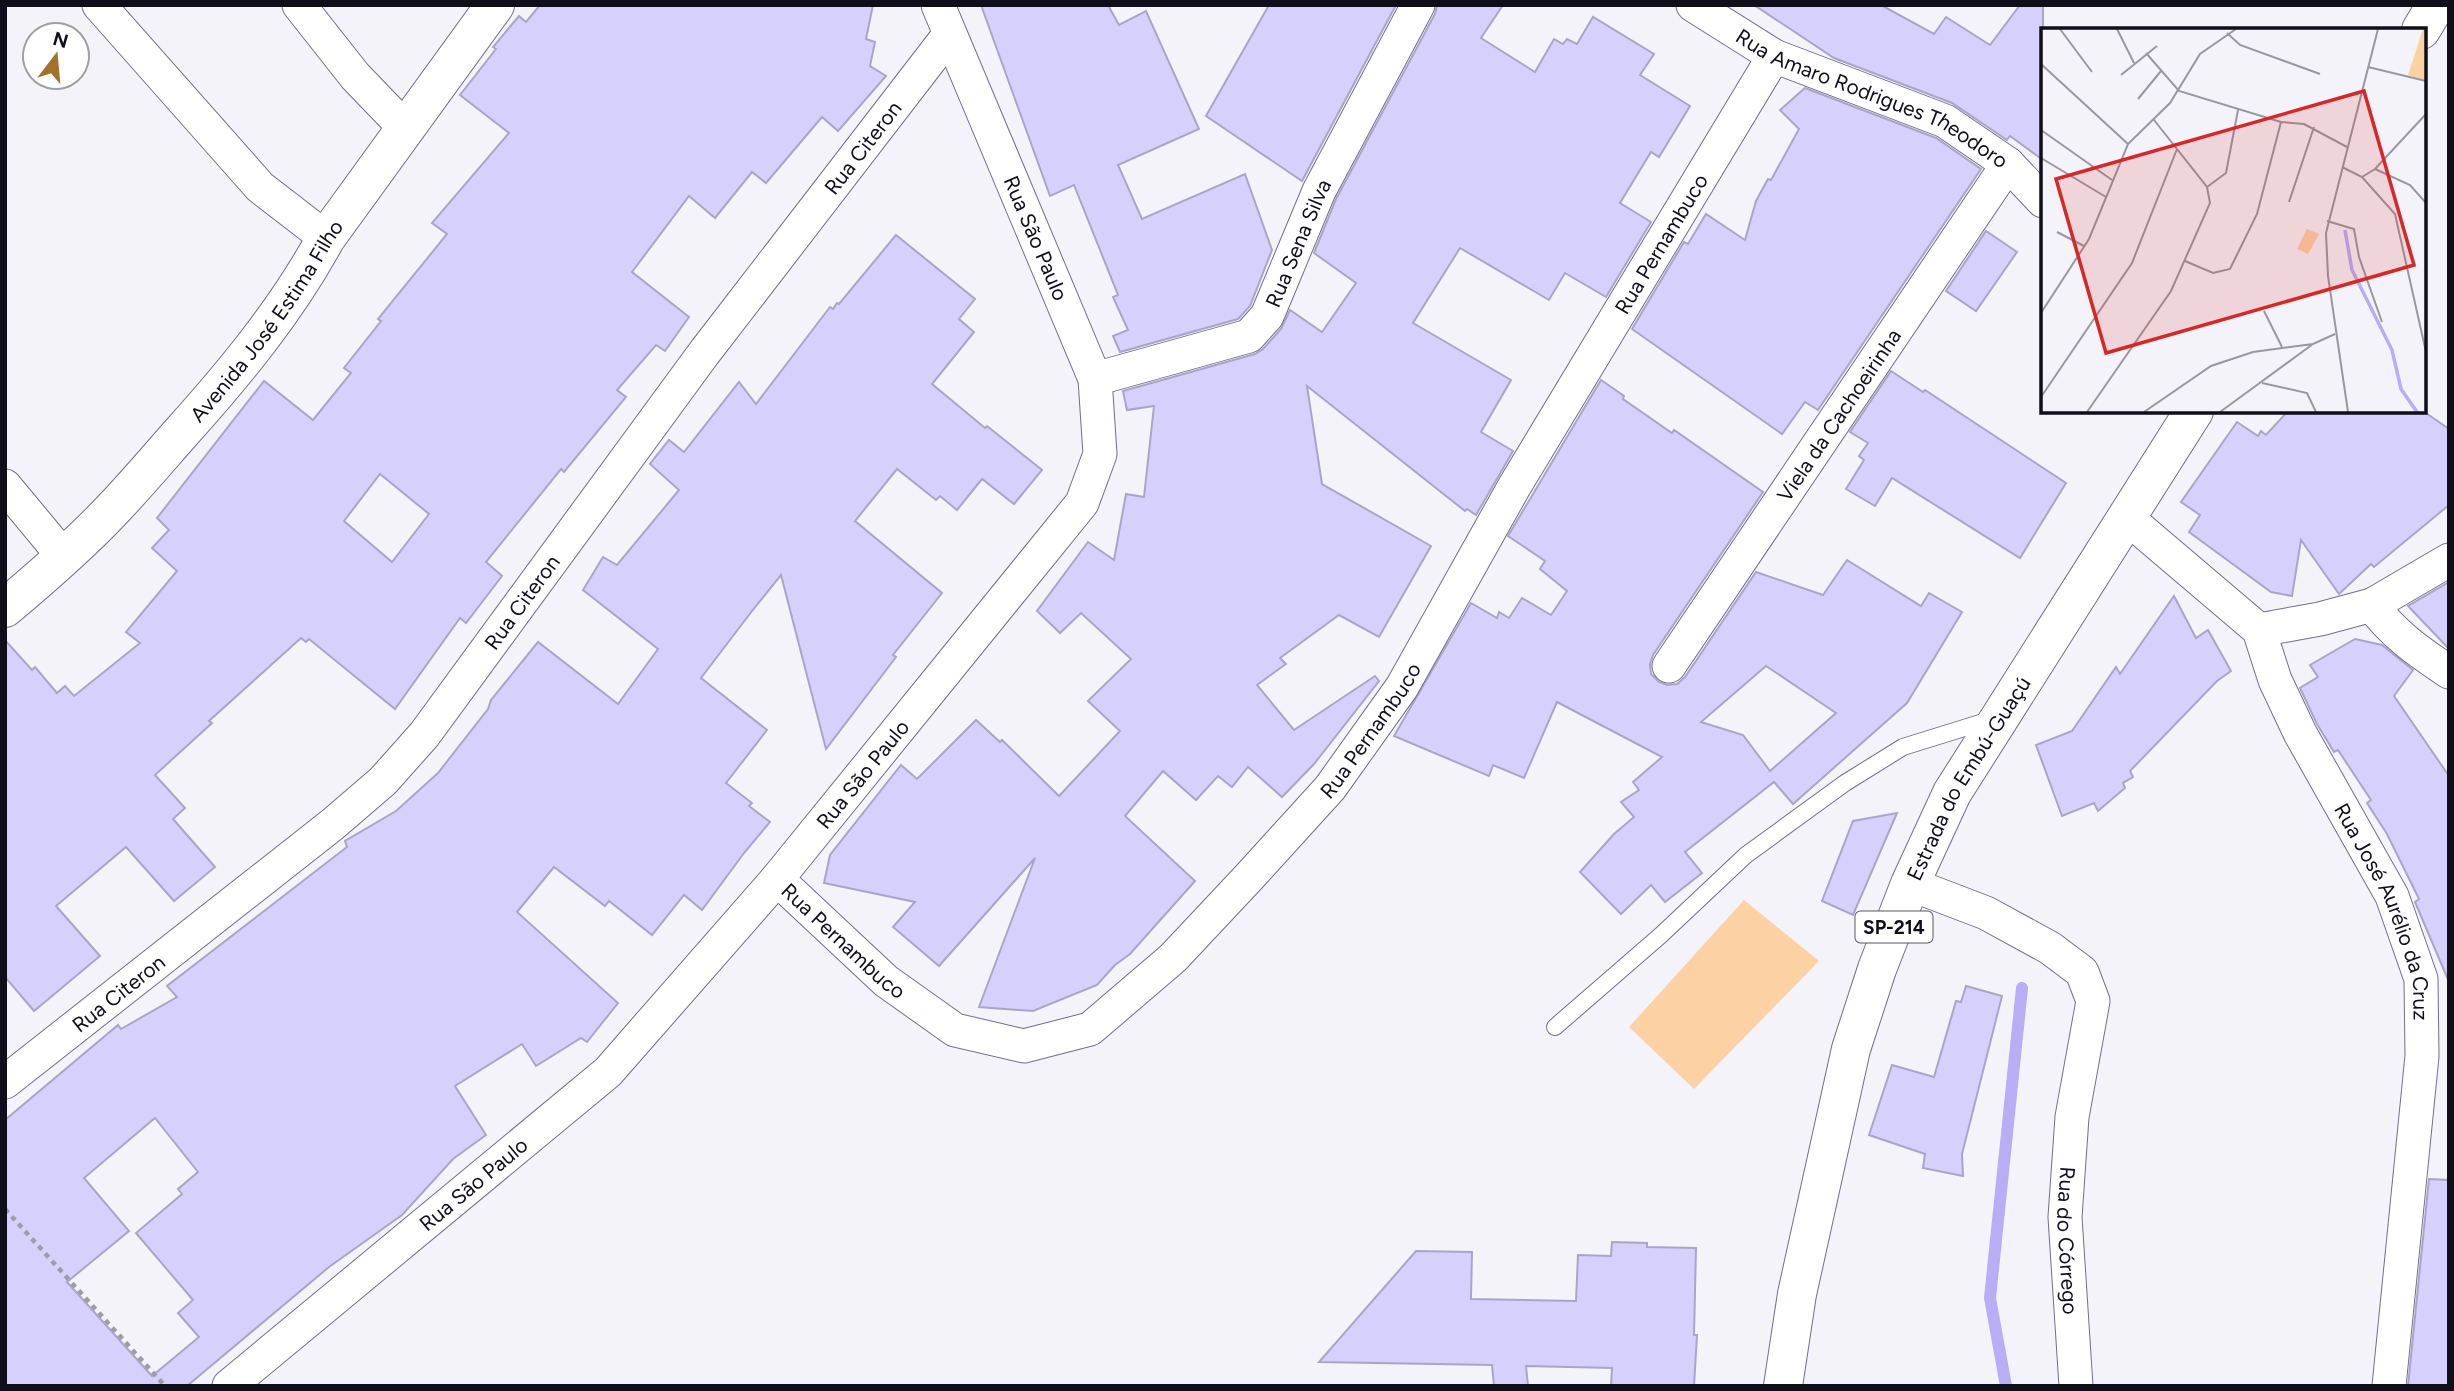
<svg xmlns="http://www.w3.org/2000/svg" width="2454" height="1391" font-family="Figtree,sans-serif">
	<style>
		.green { fill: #fcd2a4 }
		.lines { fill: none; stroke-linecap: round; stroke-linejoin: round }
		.stream { stroke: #b9adf6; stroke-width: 12 }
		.building { fill: #d6d0fd; stroke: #aaa5c7; stroke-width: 2; fill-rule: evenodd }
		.service-casing { stroke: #726e8d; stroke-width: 18 }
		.minor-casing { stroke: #726e8d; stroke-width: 35 }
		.tertiary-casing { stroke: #726e8d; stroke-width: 40 }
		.primary-casing { stroke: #726e8d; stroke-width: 40 }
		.path { stroke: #9e9da6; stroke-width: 4.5; stroke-dasharray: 5 5; stroke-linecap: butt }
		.service { stroke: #fff; stroke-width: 16 }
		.minor { stroke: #fff; stroke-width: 33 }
		.tertiary { stroke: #fff; stroke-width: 38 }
		.primary { stroke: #fff; stroke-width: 38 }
		.labels { text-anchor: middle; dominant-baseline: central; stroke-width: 7; stroke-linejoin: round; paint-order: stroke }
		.shield { fill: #fff; stroke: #58565f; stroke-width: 2 }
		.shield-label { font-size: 19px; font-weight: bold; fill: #100e1a }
		.street-label { font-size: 21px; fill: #100e1a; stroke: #fff }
		.inset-river { fill: none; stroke: #b9adf6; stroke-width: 3.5 }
		.inset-road { fill: none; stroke: #9997a0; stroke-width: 2 }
		.view { fill: #d62828; fill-opacity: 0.15; stroke: #d62828; stroke-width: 3.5 }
		.inset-edge { fill: none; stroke: #100e1a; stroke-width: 3.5 }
	</style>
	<rect width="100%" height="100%" fill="#f4f3fa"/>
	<path class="green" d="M1744 900 1819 961 1694 1089 1629 1027Z"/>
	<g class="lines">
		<path class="stream" d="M2006 1386 1990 1298 2022 988"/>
	</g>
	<g class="building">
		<path d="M540 5H873L866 39 875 42 870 66 886 76 838 131 822 117 766 183 752 172 715 218 689 196 632 272 689 317 665 351 656 345 617 390 626 397 564 472 561 469 486 562 502 576 466 623 460 618 395 709 309 639 306 642 301 638 209 721 212 723 155 775 185 808 173 819 215 867 174 901 126 847 56 906 100 956 34 1011 5 977V640L32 670 35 667 57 693 65 686 74 696 140 643 126 632 177 571 152 548 169 530 157 518 264 381 313 420 351 373 344 368 381 321 378 319 447 234 432 223 509 133 460 95 496 49 493 47 519 16 526 22ZM380 474 429 514 392 562 344 521Z"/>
		<path d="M981 5H1108L1119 25 1146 11 1199 129 1118 165 1142 219 1245 174 1272 250 1250 306 1238 319 1120 352 1113 336 1128 330 1113 297 1118 295 1074 185 1050 196Z"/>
		<path d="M1269 5H1396L1302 181 1206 116Z"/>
		<path d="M1437 5H1503L1481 38 1535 72 1554 39 1563 44 1567 39 1577 44 1593 17 1654 54 1640 75 1690 106 1659 157 1651 152 1620 203 1651 222 1606 297 1565 273 1549 300 1460 248 1413 323 1511 380 1481 432 1513 451 1476 515 1467 509 1465 511 1307 386 1322 484 1431 546 1379 637 1339 615 1280 658 1286 664 1257 685 1294 730 1375 676 1379 681 1314 764 1282 797 1248 767 1232 787 1218 776 1196 800 1163 771 1125 816 1195 881 1130 954 1115 965 1097 985 1033 1011 979 1007 1035 858 939 966 893 927 915 902 824 883 830 855 901 765 917 779 976 720 1000 742 1002 740 1059 796 1120 731 1088 701 1131 659 1081 613 1060 633 1037 611 1088 542 1114 560 1126 494 1144 497 1154 406 1127 410 1123 391 1255 354 1263 349 1281 329 1290 310 1322 332 1356 283 1314 253 1336 199 1435 14Z"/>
		<path d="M1754 5H1881L1934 34 1946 17 1990 45 2020 5H2043V160L2010 136 2007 140 1952 103 1834 58Z"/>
		<path d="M1805 88 1936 138 1981 169 1818 410 1805 402 1782 434 1632 329 1684 242 1688 244 1706 214 1745 240 1756 201 1768 179 1771 180 1799 129 1780 110Z"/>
		<path d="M1986 231 2017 252 1976 311 1946 291Z"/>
		<path d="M896 235 975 299 959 319 974 332 932 384 985 428 987 426 1042 470 1014 504 982 479 957 510 940 496 936 500 897 469 855 521 942 593 893 655 896 657 826 749 781 575 752 611 701 678 767 730 726 783 752 803 749 806 770 822 744 853 702 910 684 895 652 935 609 901 605 906 554 867 517 912 618 1003 587 1042 581 1038 536 1066 522 1044 455 1086 486 1135 453 1159 402 1215 329 1267 187 1386H5V1120L118 1025 121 1029 177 997 167 986 347 847 345 841 396 811 438 773 488 709 491 700 538 642 618 704 658 649 583 590 603 557 617 565 679 490 650 464 669 440 684 452 739 382 756 404 830 307 833 309 837 303 839 304ZM155 1118 198 1172 178 1189 182 1194 136 1233 193 1300 178 1313 199 1337 152 1376 67 1282 129 1231 84 1178Z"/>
		<path d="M1891 371 1923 392 1925 390 2066 483 2020 558 1892 478 1875 506 1846 489 1864 460 1859 456 1868 443 1850 432Z"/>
		<path d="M1601 380 1624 396 1623 399 1672 433 1674 430 1763 492 1653 655 1650 664 1651 674 1659 682 1667 685 1677 684 1685 677 1756 572 1823 595 1847 560 1921 606 1929 593 1962 612 1907 703 1793 804 1774 782 1685 852 1702 873 1665 902 1651 885 1621 914 1580 872 1614 834 1634 817 1621 802 1639 790 1633 782 1662 757 1557 702 1524 778 1493 765 1489 776 1394 736 1471 603 1497 618 1499 612 1509 618 1522 598 1551 615 1567 591 1540 569 1545 561 1508 536ZM1766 666 1836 713 1770 771 1743 735 1701 722Z"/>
		<path d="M2288 411H2423L2449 429V505L2374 567 2371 564 2339 594 2301 540 2292 596 2271 592 2189 532 2200 515 2181 502 2237 422 2258 436 2261 431 2266 435Z"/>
		<path d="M2449 582V649L2408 606Z"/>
		<path d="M2174 596 2196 638 2208 630 2231 671 2217 681 2130 771 2133 777 2123 783 2125 788 2098 811 2094 803 2062 816 2036 745 2072 731 2116 667 2120 674Z"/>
		<path d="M2355 639 2382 645 2413 670 2394 696 2449 776V982L2415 902 2419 899 2387 834 2367 803 2371 800 2338 750 2334 752 2317 724 2300 688 2318 677 2310 665Z"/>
		<path d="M1897 813 1853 915 1822 901 1853 821Z"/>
		<path d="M1966 986 2002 996 1962 1154 1963 1176 1923 1168 1925 1154 1869 1135 1892 1065 1934 1077 1956 1001 1961 1002Z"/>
		<path d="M2429 1179 2449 1180V1386H2408Z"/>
		<path d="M1612 1242 1647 1243V1247L1696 1248 1694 1335H1697L1694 1386H1611L1612 1368 1526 1366 1528 1386H1494L1492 1365 1319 1362 1416 1251 1472 1252 1471 1299 1576 1301 1578 1255 1611 1256Z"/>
	</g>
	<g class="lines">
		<defs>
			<path id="service" d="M1555 1027 1661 935 1746 855 1845 783 1903 747 1993 719"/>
			<g id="minor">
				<path d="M99 5 260 187 326 238"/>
				<path d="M299 5 355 76 406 129"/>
				<path id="s1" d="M1693 5 1774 56 1945 121 2008 164 2043 201"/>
				<path id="s2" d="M1095 379 1249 336 1267 316 1319 191 1418 5"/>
				<path d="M5 486 64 557"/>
				<path id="s3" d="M2126 517 2259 630 2275 680 2300 733 2392 896 2421 979 2422 1056 2389 1386"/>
				<path d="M2372 605C2393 634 2419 652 2449 672"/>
				<path d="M2259 630 2320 619 2372 605 2449 560"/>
				<path id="s4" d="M1669 666 2008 164"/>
				<path id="s5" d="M777 879 886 981 955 1030 1024 1046 1090 1029 1173 958 1250 876 1330 788 1402 687 1514 487 1774 56"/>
				<path id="s6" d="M1910 884 1986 913 2050 948 2082 972 2093 1001 2072 1117 2065 1217 2076 1386"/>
				<path id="s7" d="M5 1082 333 824 383 781 424 735 704 353 949 35"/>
				<path id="s8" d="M229 1386 608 1072 777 879 1082 503 1100 454 1095 379 938 5"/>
			</g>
			<g id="tertiary">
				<path id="s9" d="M5 608C42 577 79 545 112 510 135 486 157 460 179 435 234 374 287 310 326 238L495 5"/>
			</g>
			<g id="primary">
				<path d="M2421 30 2436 5"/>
				<path id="s10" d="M1783 1386 1797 1294 1851 1049 1877 969 1910 884 1952 793 2194 411"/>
			</g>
		</defs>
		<use href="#service" class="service-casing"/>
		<use href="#minor" class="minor-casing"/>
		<use href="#tertiary" class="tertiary-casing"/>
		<use href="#primary" class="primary-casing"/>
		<path class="path" d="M5 1209 165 1386"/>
		<use href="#service" class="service"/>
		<use href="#minor" class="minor"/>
		<use href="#tertiary" class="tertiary"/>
		<use href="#primary" class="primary"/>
	</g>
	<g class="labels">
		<rect class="shield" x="1855.5" y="911.5" width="77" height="31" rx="5"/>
		<g class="shield-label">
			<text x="1894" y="927">SP-214</text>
		</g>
		<g class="street-label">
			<text stroke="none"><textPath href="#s1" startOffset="203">Rua Amaro Rodrigues Theodoro</textPath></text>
			<text stroke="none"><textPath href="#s7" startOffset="1278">Rua Citeron</textPath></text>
			<text transform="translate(1036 238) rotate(67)">Rua São Paulo</text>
			<text stroke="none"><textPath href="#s2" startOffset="266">Rua Sena Silva</textPath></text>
			<text stroke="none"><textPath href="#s5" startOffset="1351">Rua Pernambuco</textPath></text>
			<text stroke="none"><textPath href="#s9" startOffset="390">Avenida José Estima Filho</textPath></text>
			<text stroke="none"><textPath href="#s4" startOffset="303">Viela da Cachoeirinha</textPath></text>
			<text stroke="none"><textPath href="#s7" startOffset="710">Rua Citeron</textPath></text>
			<text stroke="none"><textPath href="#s5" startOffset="784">Rua Pernambuco</textPath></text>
			<text stroke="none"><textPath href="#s8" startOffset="884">Rua São Paulo</textPath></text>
			<text stroke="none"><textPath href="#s10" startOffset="640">Estrada do Embú-Guaçú</textPath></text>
			<text stroke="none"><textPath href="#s3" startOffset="485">Rua José Aurélio da Cruz</textPath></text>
			<text stroke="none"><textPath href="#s5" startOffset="91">Rua Pernambuco</textPath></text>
			<text stroke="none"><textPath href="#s7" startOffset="144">Rua Citeron</textPath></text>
			<text stroke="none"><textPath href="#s8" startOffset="317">Rua São Paulo</textPath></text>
			<text stroke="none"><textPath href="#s6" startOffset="467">Rua do Córrego</textPath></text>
		</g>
	</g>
	<g transform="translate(2041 28)">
		<rect width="385" height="385" fill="#f4f3fa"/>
		<path d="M382 1H385V53L367 47ZM266 201 278 206 267 226 256 221Z" fill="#fcd2a4"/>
		<path class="inset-river" d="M304 202 311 242 351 322 360 361 376 384"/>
		<path class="inset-road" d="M19 1 51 44M76 1 93 35M186 5 199 17 279 46M105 25 138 63 240 94 263 96 306 119M0 36 87 116M327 39 385 53M80 47 116 18M97 71 120 43M0 102 71 152M0 130 65 169M301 139 321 149 354 186 385 324M334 141 369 157 385 175M321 149 334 141 385 86M166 159 185 145 197 82M248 174 273 99M286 193 313 201 318 229 341 294M16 204 43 218M144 233 172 245 189 241 216 186 240 94M223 283 241 319M0 285 48 211 87 116 129 75 159 26 195 1M221 355 266 365 275 384M0 369 91 235 136 121M46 384 130 263 169 175 166 159 113 92M103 384 170 338 212 324 272 316 294 306M179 384 272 316M307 384 287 248 285 205 337 1"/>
		<path class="view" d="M323 63 373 237 65 325 15 151Z"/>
		<rect width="385" height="385" class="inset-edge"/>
	</g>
	<rect width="2454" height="1391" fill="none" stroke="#100e1a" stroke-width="14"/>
	<g transform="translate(56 56) rotate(16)"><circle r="33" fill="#ffffff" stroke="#9f9fa3" stroke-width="2"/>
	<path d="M0-5L12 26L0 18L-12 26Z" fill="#a6702a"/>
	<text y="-10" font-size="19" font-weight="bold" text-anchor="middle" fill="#100e1a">N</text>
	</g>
</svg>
